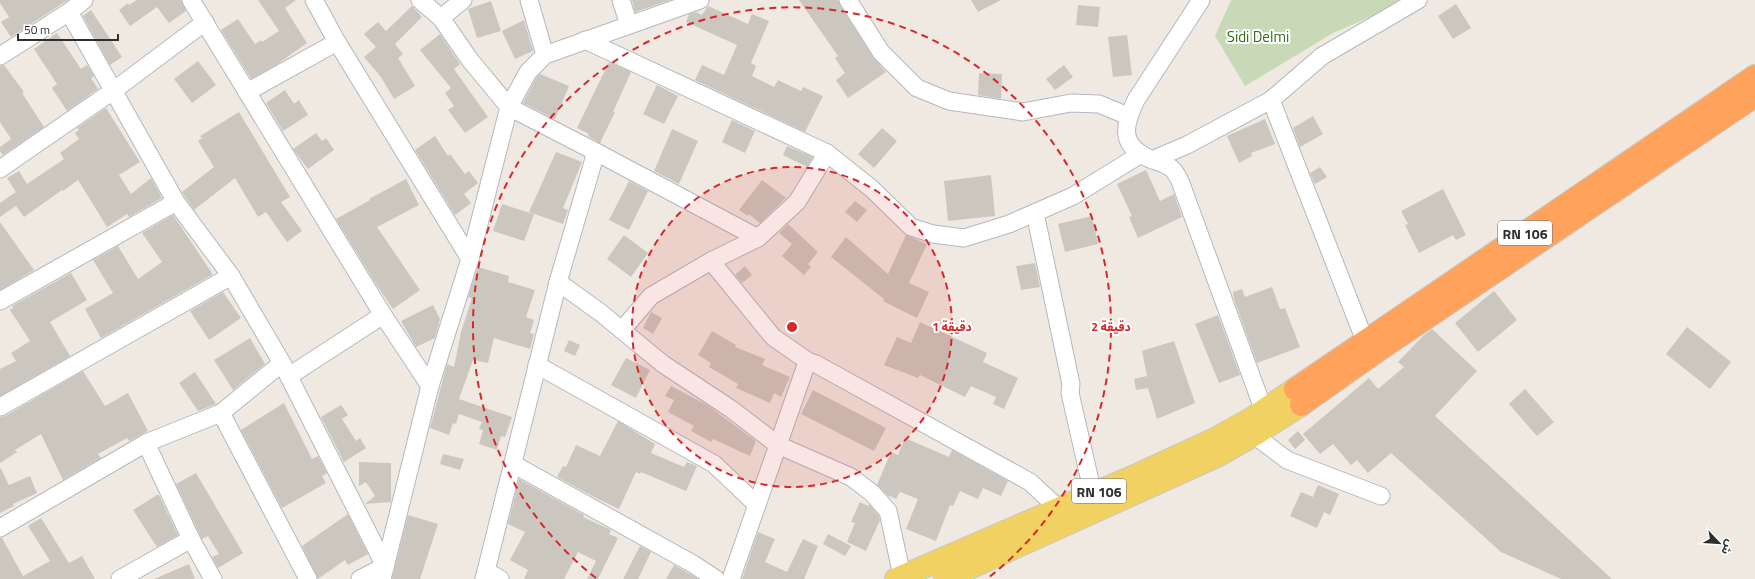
<svg xmlns="http://www.w3.org/2000/svg" width="1755" height="579" font-family="'Titillium Web','Noto Sans Arabic',sans-serif">
	<style>
		.cemetery { fill: #c8d9b8 }
		.building { fill: #cbc7bf }
		.lines { fill: none; stroke-linecap: round; stroke-linejoin: round }
		.minor-casing { stroke: #b4b7c1; stroke-width: 19 }
		.major-casing { stroke: #c9c9c9; stroke-width: 24 }
		.highway-casing { stroke: #c9c9c9; stroke-width: 24 }
		.minor { stroke: #fff; stroke-width: 17 }
		.major { stroke: #f2d163; stroke-width: 22 }
		.highway { stroke: #ffa35c; stroke-width: 22 }
		.ring { fill: none; stroke: #d62828; stroke-width: 2; stroke-dasharray: 7 5 }
		.labels { text-anchor: middle; dominant-baseline: central; stroke-width: 4; stroke-linejoin: round; paint-order: stroke }
		.shield { fill: #fff; stroke: #6d6d6d; stroke-width: 1 }
		.shield-label { font-size: 14px; font-weight: bold; fill: #2e2e2e }
		.park-label { font-size: 15px; fill: #2c6e1b; stroke: #fff }
		.centre { fill: #d62828; stroke: #fff; stroke-width: 2 }
		.ring-label { font-size: 12px; text-anchor: middle; font-weight: bold; fill: #d62828; stroke: #fff; stroke-width: 4; stroke-linejoin: round; paint-order: stroke }
	</style>
	<rect width="100%" height="100%" fill="#efe9e1"/>
	<path class="cemetery" d="M1231 0H1409L1333 33 1245 86 1215 36Z"/>
	<g class="building">
		<path d="M0 0H68L11 37 1 22 9 17 0 3Z"/>
		<path d="M137 0H181L186 11 169 23 157 7 130 26 119 10 128 3 129 5Z"/>
		<path d="M258 0H296L285 8 307 43 276 65 251 79 221 30 238 19 255 44 261 40 262 42 279 31Z"/>
		<path d="M632 0H670L635 12Z"/>
		<path d="M799 0H838L840 5 873 57 886 72 848 98 836 80 845 73 835 58 838 56Z"/>
		<path d="M971 0H1001L978 12Z"/>
		<path d="M491 1 501 31 477 38 468 9Z"/>
		<path d="M1456 4 1471 28 1453 39 1438 16Z"/>
		<path d="M1078 5 1100 7 1098 27 1076 25Z"/>
		<path d="M412 6 422 17 395 44 403 54 398 58 415 86 394 99 381 77 364 57 376 47 364 34 378 22 386 31Z"/>
		<path d="M708 6 748 24 752 14 769 21 751 63 756 66 752 76 774 87 778 80 801 91 803 87 823 96 805 132 695 80 702 65 724 75 737 45 686 22 689 14 696 12 702 15Z"/>
		<path d="M91 10 122 57 110 65 83 16Z"/>
		<path d="M524 20 533 51 515 59 502 31Z"/>
		<path d="M57 33 81 69 87 65 94 76 91 78 98 89 67 111 52 88 57 84 34 49Z"/>
		<path d="M440 34 460 64 454 69 488 117 465 133 448 110 454 106 445 93 451 88 420 50Z"/>
		<path d="M1127 35 1132 75 1113 77 1108 37Z"/>
		<path d="M198 61 216 85 192 103 174 79Z"/>
		<path d="M609 62 631 72 613 112H615L600 143 588 136 589 134 577 128Z"/>
		<path d="M4 65 24 92 22 93 44 127 3 155 0 151V147L11 139 0 122V66Z"/>
		<path d="M1064 65 1073 77 1055 90 1046 79Z"/>
		<path d="M979 73 1002 74 1001 99 978 95Z"/>
		<path d="M540 74 569 86 555 119 523 103 536 78Z"/>
		<path d="M657 85 678 96 664 124 643 114Z"/>
		<path d="M285 90 294 104 299 100 308 115 283 131 266 103Z"/>
		<path d="M106 108 140 162 119 175 131 194 151 178 162 198 129 217 127 214 107 227 78 180 63 191 62 190 24 217 16 206 0 217V203L16 192 7 178 19 171 27 184 64 159 60 153 79 139 75 133 79 130 77 128Z"/>
		<path d="M239 112 290 197 281 202 302 231 287 242 266 212 258 217 235 178 194 210 182 192 214 167 198 141 202 138 200 136Z"/>
		<path d="M1313 116 1323 134 1300 147 1293 128Z"/>
		<path d="M1265 119 1275 144 1251 153 1252 156 1239 163 1227 136Z"/>
		<path d="M732 120 755 131 745 153 722 142Z"/>
		<path d="M882 128 897 141 874 168 858 154Z"/>
		<path d="M672 129 698 141 679 184 654 171Z"/>
		<path d="M316 133 322 141 326 138 334 150 308 169 293 149Z"/>
		<path d="M435 136 448 156 450 154 465 174 469 171 478 183 464 194 471 203 455 215 415 150Z"/>
		<path d="M787 146 813 157 807 167 783 155Z"/>
		<path d="M556 152 582 162 563 208 568 210 563 224 529 212Z"/>
		<path d="M1320 167 1327 177 1315 184 1310 173Z"/>
		<path d="M1146 170 1160 201 1174 194 1182 217 1138 238 1129 217 1132 216 1117 184Z"/>
		<path d="M991 175 995 216 948 221 944 181Z"/>
		<path d="M406 179 419 205 377 227 420 290 393 309 376 284 336 219 370 200 369 199Z"/>
		<path d="M762 180 786 198 760 223 749 214 748 216 739 210Z"/>
		<path d="M629 181 648 191 629 230 609 220Z"/>
		<path d="M1443 189 1466 235 1456 240 1453 235 1419 253 1405 225 1408 224 1401 211Z"/>
		<path d="M855 201 867 210 857 222 845 212Z"/>
		<path d="M502 204 534 214 524 241 493 231Z"/>
		<path d="M173 215 212 273V275L101 338 85 309 113 293 93 260 118 246 138 279 162 262 142 233Z"/>
		<path d="M1092 216 1098 244 1065 252 1058 224Z"/>
		<path d="M0 222 34 270 0 290Z"/>
		<path d="M788 224 818 252 808 264 811 267 804 275 782 256 792 244 779 233Z"/>
		<path d="M624 235 648 253 631 277 607 259Z"/>
		<path d="M906 235 927 244 909 283 929 292 917 318 883 301 884 299 831 257 846 237 888 274Z"/>
		<path d="M1035 263 1040 287 1021 290 1016 266Z"/>
		<path d="M745 266 752 275 742 283 735 275Z"/>
		<path d="M478 267 509 276 508 282 535 290 526 317 534 320 530 333 534 334 530 349 494 338 488 363 473 360 459 399 512 417 505 437 501 436 497 450 479 444 483 430 479 429 482 422 459 414 456 424 453 423 449 435 430 428 447 364 454 367 461 332 472 298 468 297Z"/>
		<path d="M71 273 87 300 50 322 70 356 0 396V369L16 361 11 353 30 341 10 310 13 308 12 306Z"/>
		<path d="M1272 287 1280 309 1285 308 1300 347 1257 363 1234 299 1233 292 1242 289 1245 297Z"/>
		<path d="M1494 291 1517 320 1478 352 1455 323Z"/>
		<path d="M223 292 241 318 209 340 190 311Z"/>
		<path d="M433 305 440 319 435 338 416 347 401 321Z"/>
		<path d="M651 312 662 318 653 334 643 328Z"/>
		<path d="M1218 315 1240 375 1219 383 1195 324Z"/>
		<path d="M920 322 987 353 983 362 1018 378 1004 409 993 404 996 397 971 386 965 397 920 375 918 378 884 365 897 337 911 343Z"/>
		<path d="M1687 327 1731 362 1710 389 1666 354Z"/>
		<path d="M1432 329 1477 371 1435 416 1612 579H1561L1501 552 1391 453 1368 473 1357 460 1351 465 1333 444 1320 454 1303 434 1369 378 1378 389 1404 367 1398 362 1423 336Z"/>
		<path d="M712 331 736 345 735 347 765 359 762 365 790 377 781 397 774 393 770 403 736 388 738 384 709 367 711 363 698 355Z"/>
		<path d="M250 338 265 364 233 390 214 360Z"/>
		<path d="M569 340 580 345 575 356 564 351Z"/>
		<path d="M1174 341 1195 403 1157 419 1148 388 1136 390 1134 379 1147 376 1142 351Z"/>
		<path d="M626 358 650 370 636 398 611 385Z"/>
		<path d="M83 371 105 406 128 393 148 431 129 441 127 438 98 454 101 458 63 480 41 434 15 450 17 452 0 463V417L5 416Z"/>
		<path d="M195 372 216 404 198 411 179 383Z"/>
		<path d="M671 386 707 405 756 441 750 456 713 439 711 442 691 431 694 426 668 412 674 400 665 396Z"/>
		<path d="M1525 389 1554 422 1537 436 1509 404Z"/>
		<path d="M813 390 886 428 874 451 801 414Z"/>
		<path d="M284 403 312 459 318 456 327 473 322 476 326 483 282 508 241 430Z"/>
		<path d="M341 405 348 415 342 419 356 441 360 438 366 448 344 462 321 417Z"/>
		<path d="M618 421 655 444 651 453 684 467 687 462 697 466 686 491 641 472 640 474 636 472 619 509 594 497 557 477 563 466 566 467 576 445 600 456Z"/>
		<path d="M1298 431 1305 440 1295 449 1288 440Z"/>
		<path d="M905 438 949 457 952 450 1008 481 1001 496 983 488 978 499 960 491 953 506 950 505 936 541 906 529 918 499 900 492 896 499 890 496 889 497 877 485 891 452 898 455Z"/>
		<path d="M443 454 464 459 460 470 440 464Z"/>
		<path d="M359 462 391 463V502L365 504 375 496 366 482 359 486Z"/>
		<path d="M0 467 9 485 30 476 37 493 13 504 14 506 0 513Z"/>
		<path d="M196 473 243 553 218 568 212 557 219 554 208 536 202 539 176 484Z"/>
		<path d="M519 479 584 515 583 517 611 530 609 534 618 538 598 579H587L596 561 578 552 564 579H524L528 570 510 560 525 532 508 524Z"/>
		<path d="M1318 485 1339 494 1330 515 1324 512 1317 528 1290 516 1301 492 1313 497Z"/>
		<path d="M157 495H159L178 535 157 547 133 510Z"/>
		<path d="M860 502 868 506 869 504 879 516 880 520 866 551 847 542 855 523 851 522Z"/>
		<path d="M348 514 368 554 348 565 345 560 318 579 302 546Z"/>
		<path d="M408 515 438 524 420 579H392Z"/>
		<path d="M41 518 69 563 82 556 95 579H0V538H2L23 576 50 561 28 526Z"/>
		<path d="M758 532 775 539 765 562 787 572 803 539 818 546 804 579H742Z"/>
		<path d="M828 534 851 546 845 556 823 544Z"/>
		<path d="M640 546 651 552 638 579H623Z"/>
		<path d="M189 564 195 579H154Z"/>
		<path d="M674 565 688 573 698 579H666Z"/>
	</g>
	<g class="lines">
		<defs>
			<g id="minor">
				<path d="M191 0 383 315 430 386"/>
				<path d="M314 0 337 42 470 259"/>
				<path d="M420 0 441 18 470 60 509 107 596 152 558 282 484 579"/>
				<path d="M529 0 545 55"/>
				<path d="M621 0 629 25"/>
				<path d="M848 0 881 52 917 88 949 101 1023 112 1071 103 1099 104 1128 116"/>
				<path d="M1201 0 1136 100C1124 125 1119 144 1148 158 1156 161 1165 164 1171 168 1175 171 1178 177 1180 181L1264 411"/>
				<path d="M69 12 176 202 231 276 282 363 385 566 360 579"/>
				<path d="M441 18 463 0"/>
				<path d="M585 40 827 153 872 189 911 227 933 234 964 238 1009 224 1073 196 1141 154"/>
				<path d="M0 56 69 12 84 0"/>
				<path d="M247 92 337 42"/>
				<path d="M1271 100 1365 341"/>
				<path d="M596 152 758 238"/>
				<path d="M1152 160 1187 145 1271 100 1322 56 1418 0"/>
				<path d="M0 169 113 91 205 22"/>
				<path d="M1035 213 1071 384 1070 393 1093 494"/>
				<path d="M711 261 773 337 809 362"/>
				<path d="M558 282 601 313 663 364 731 409 778 445 851 477 872 493 888 511 902 576"/>
				<path d="M0 301 176 202"/>
				<path d="M622 330 651 296 711 261 758 238 797 202 827 153"/>
				<path d="M537 365 714 464 757 505"/>
				<path d="M289 376 383 315"/>
				<path d="M0 407 231 276"/>
				<path d="M221 413 308 579"/>
				<path d="M1254 435 1287 460 1381 496"/>
				<path d="M146 443 191 539"/>
				<path d="M513 464 693 564 716 579"/>
				<path d="M0 528 146 443 221 413 282 363"/>
				<path d="M486 571 500 579"/>
				<path d="M120 579 191 539 213 579"/>
				<path d="M382 579 430 386 470 259 509 107 528 72 545 55 700 0"/>
				<path d="M731 579 805 368 809 362 816 364 1030 482 1059 509"/>
			</g>
			<g id="major">
				<path d="M896 579 1139 474 1213 440 1251 419 1295 389"/>
				<path d="M945 579 1217 456 1254 435 1301 405"/>
			</g>
			<g id="highway">
				<path d="M1295 389 1755 76"/>
				<path d="M1301 405 1379 350 1755 96"/>
			</g>
		</defs>
		<use href="#minor" class="minor-casing"/>
		<use href="#major" class="major-casing"/>
		<use href="#highway" class="highway-casing"/>
		<use href="#minor" class="minor"/>
		<use href="#major" class="major"/>
		<use href="#highway" class="highway"/>
	</g>
	<circle cx="792" cy="327" r="160" fill="#d62828" fill-opacity=".12"/>
	<g class="ring">
		<circle cx="792" cy="327" r="160"/>
		<path d="M596 578A319 319 0 1 1 988 578"/>
	</g>
	<g class="labels">
		<g class="shield">
			<rect x="1498" y="221" width="54" height="24" rx="3"/>
			<rect x="1072" y="479" width="54" height="24" rx="3"/>
		</g>
		<g class="shield-label">
			<text x="1525" y="233">RN 106</text>
			<text x="1099" y="491">RN 106</text>
		</g>
		<g class="park-label">
			<text x="1258" y="36">Sidi Delmi</text>
		</g>
	</g>
	<circle cx="792" cy="327" r="6" class="centre"/>
	<g class="ring-label">
		<text x="952" y="331">1 دقيقة</text>
		<text x="1111" y="331">2 دقيقة</text>
	</g>
	<g transform="translate(1719 543) rotate(115)" stroke="#ffffff" stroke-width="3" paint-order="stroke">
	<path d="M0-3L7 15L0 10L-7 15Z" fill="#2e2e2e"/>
	<text y="-6" font-size="11" font-weight="bold" text-anchor="middle" fill="#2e2e2e">ش</text>
	</g>
	<path d="M18 34v6h100v-6" fill="none" stroke="#2e2e2e" stroke-width="2"/>
	<text x="24" y="34" font-size="12" fill="#2e2e2e" stroke="#ffffff" stroke-width="3" paint-order="stroke">50 m</text>
</svg>
